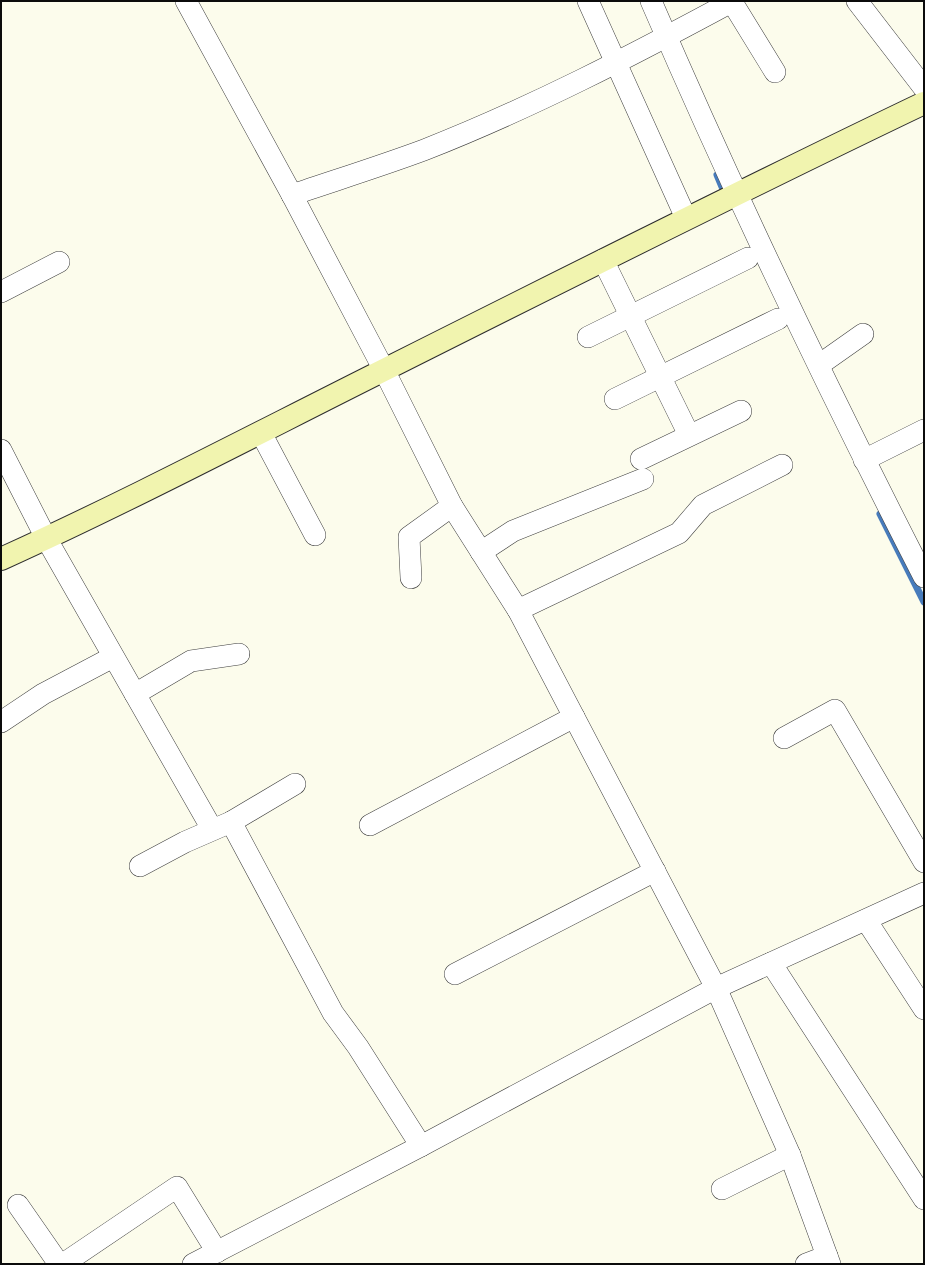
<svg xmlns="http://www.w3.org/2000/svg" width="925" height="1265" font-family="'Times New Roman',serif">
	<style>
		.lines { fill: none; stroke-linecap: round; stroke-linejoin: round }
		.stream { stroke: #477bbb; stroke-width: 7 }
		.street-casing { stroke: #3e3e3e; stroke-width: 22 }
		.secondary-casing { stroke: #2d2d2d; stroke-width: 24 }
		.street { stroke: #fff; stroke-width: 21 }
		.secondary { stroke: #f1f4af; stroke-width: 22 }
	</style>
	<rect width="100%" height="100%" fill="#fcfcec"/>
	<g class="lines">
		<g class="stream">
			<path d="M717 175 722 187"/>
			<path d="M880 514 924 602"/>
		</g>
		<defs>
			<g id="street">
				<path d="M186 1 292 195 384 370 452 506 518 610 716 988 790 1155 830 1264"/>
				<path d="M588 1 686 218"/>
				<path d="M651 1C735 196 827 388 924 577"/>
				<path d="M857 1 924 88"/>
				<path d="M732 2 775 72"/>
				<path d="M292 195C336 180 381 166 424 150 531 108 633 55 733 1"/>
				<path d="M603 260 689 435"/>
				<path d="M1 292 59 262"/>
				<path d="M588 337 748 258"/>
				<path d="M819 365 863 334"/>
				<path d="M615 399 778 319"/>
				<path d="M261 433 315 535"/>
				<path d="M1 450 46 538 212 829"/>
				<path d="M641 459 741 411"/>
				<path d="M864 460 924 430"/>
				<path d="M481 552 513 531 643 479"/>
				<path d="M411 578 409 537 452 506"/>
				<path d="M518 610 679 533 703 505 782 465"/>
				<path d="M135 694 191 661 239 654"/>
				<path d="M1 722 43 694 113 657"/>
				<path d="M784 738 835 710 924 862"/>
				<path d="M231 822 333 1013 358 1047 421 1146"/>
				<path d="M370 825 574 717"/>
				<path d="M140 866 185 842 231 822 295 784"/>
				<path d="M866 920 924 1009"/>
				<path d="M771 963 924 1199"/>
				<path d="M455 974 655 871"/>
				<path d="M722 1189 790 1155"/>
				<path d="M18 1205 59 1264"/>
				<path d="M63 1264 177 1187 217 1252"/>
				<path d="M193 1264 421 1146 716 988 924 893"/>
				<path d="M806 1264 827 1256"/>
			</g>
			<path id="secondary" d="M1 559C131 500 258 433 386 369 565 279 744 189 924 103"/>
		</defs>
		<use href="#street" class="street-casing"/>
		<use href="#secondary" class="secondary-casing"/>
		<use href="#street" class="street"/>
		<use href="#secondary" class="secondary"/>
	</g>
	<rect width="925" height="1265" fill="none" stroke="#0b0b0b" stroke-width="4"/>
</svg>
